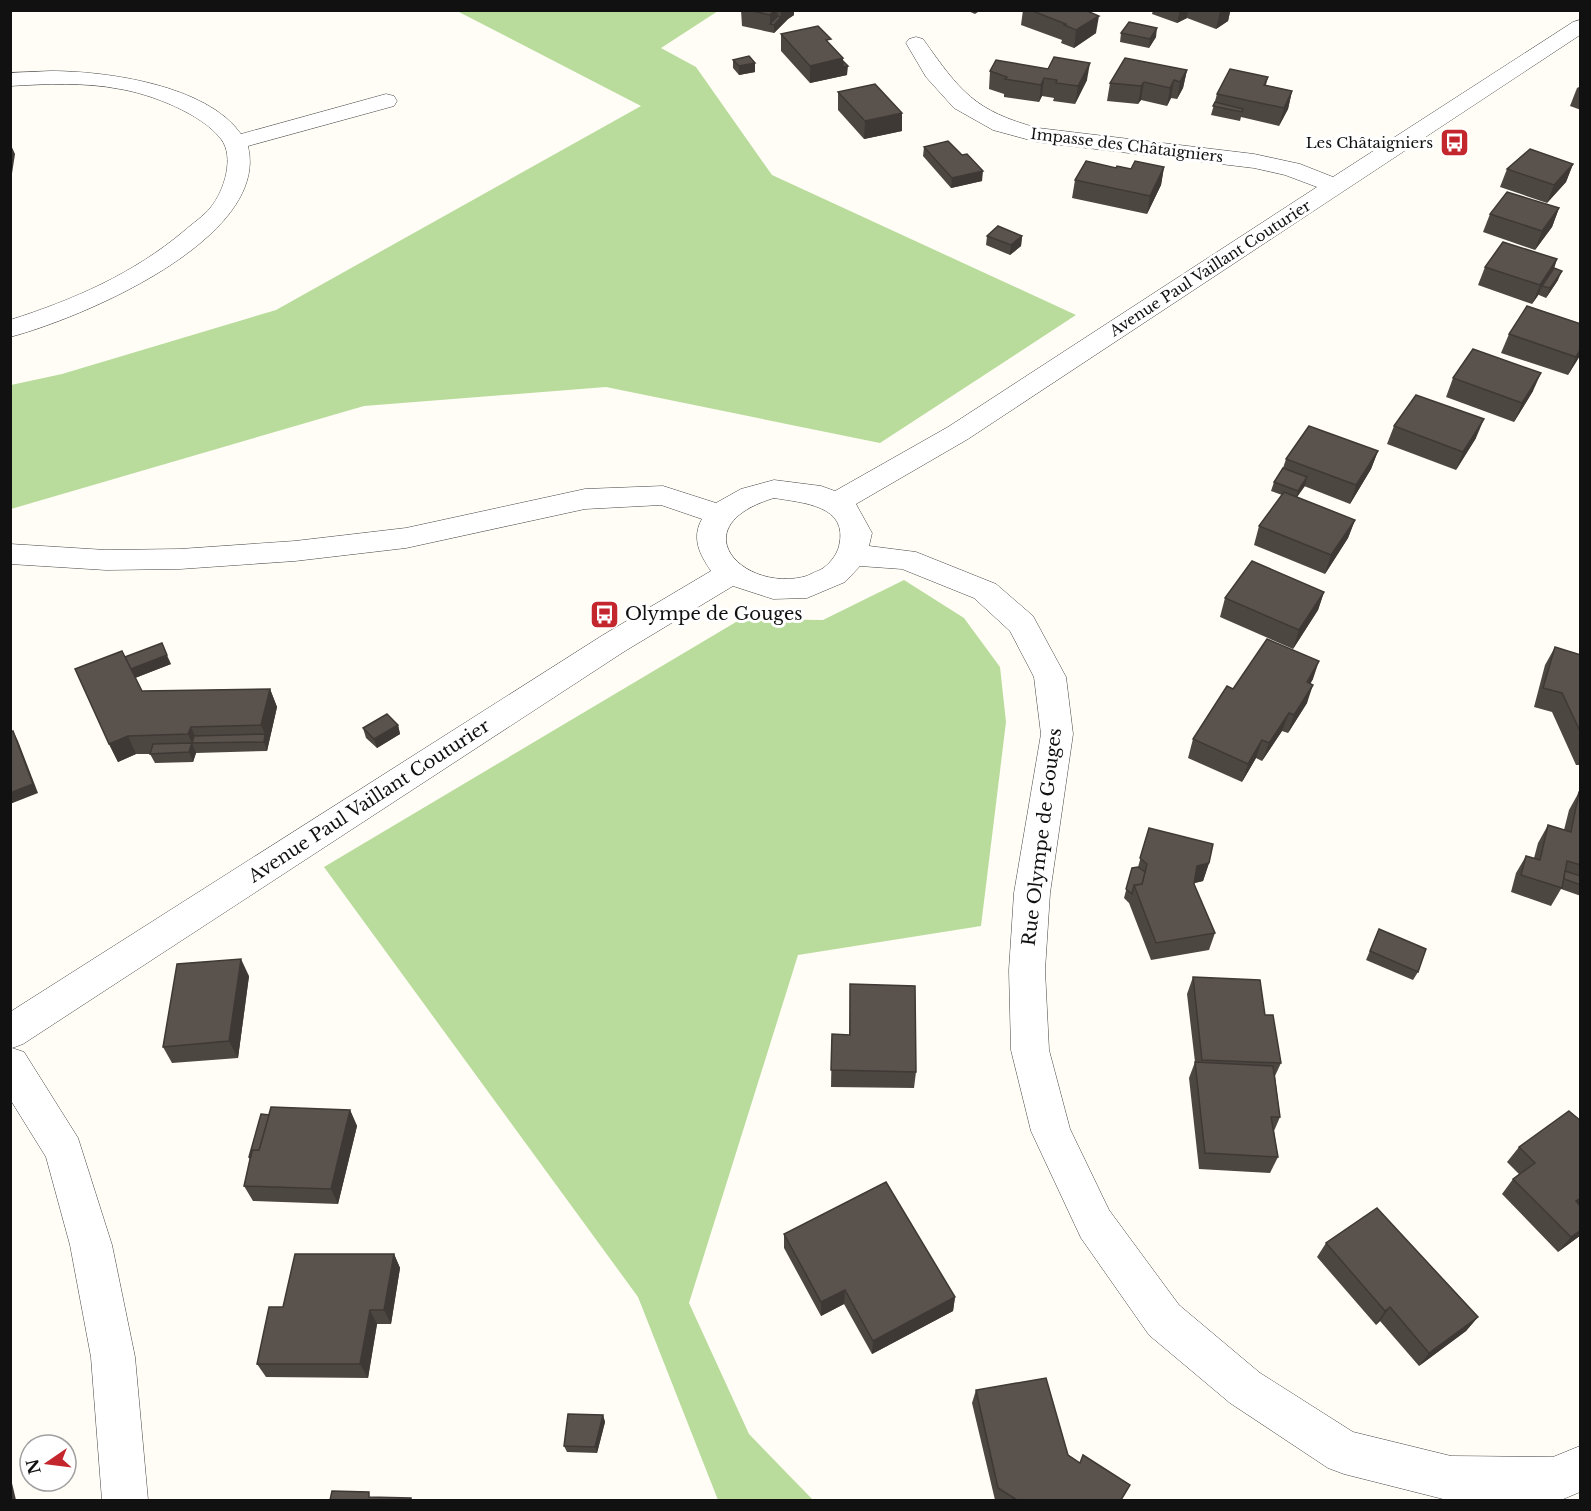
<svg xmlns="http://www.w3.org/2000/svg" width="1591" height="1511" font-family="'Libre Baskerville',serif">
	<style>
		.forest { fill: #b9dc9c }
		.lines { fill: none; stroke-linecap: round; stroke-linejoin: round }
		.minor-casing { stroke: #444; stroke-width: 1 }
		.minor { fill: #fff; fill-rule: evenodd }
		.wall { fill: #4d4742 }
		.shaded-wall { fill: #3f3936 }
		.building { fill: #5a524d; stroke: #3f3936; stroke-width: 1.5 }
		.labels { text-anchor: middle; dominant-baseline: central; stroke-width: 6; stroke-linejoin: round; paint-order: stroke }
		.far-poi-label { font-size: 15px; fill: #111; stroke: #fff; text-anchor: end }
		.far-street-label { font-size: 15px; fill: #111; stroke: #fff }
		.poi-label { font-size: 18px; fill: #111; stroke: #fff; text-anchor: start }
		.street-label { font-size: 18px; fill: #111; stroke: #fff }
	</style>
	<rect width="100%" height="100%" fill="#fffdf5"/>
	<g class="forest">
		<path d="M457 11H718L661 48 696 67 772 175 1076 315 880 443 606 387 364 406 11 509V385L62 374 276 310 641 106Z"/>
		<path d="M904 580 964 618 1000 667 1006 722 981 926 798 955 689 1303 749 1434 813 1500H718L638 1297 324 867 741 619 823 620Z"/>
	</g>
	<g class="lines">
		<defs>
			<g id="minor">
				<path d="M1580 20V35L968 439 856 504 872 533 869 546 916 552 996 584 1033 616 1066 677 1073 734 1050 893 1045 970 1049 1050 1070 1129 1109 1210 1179 1305 1260 1373 1353 1432 1451 1456 1553 1457 1580 1446V1492L1561 1500H1447L1344 1474 1328 1468 1230 1403 1149 1335 1081 1238 1031 1131 1011 1050 1009 970 1014 893 1041 734 1034 677 1010 631 974 598 902 569 860 566 845 582 807 598 773 599 733 586 625 651 23 1044 12 1048 24 1052 78 1138 112 1245 135 1357 148 1500H102L91 1357 70 1245 46 1157 10 1099V1012L603 635 711 571C700 555 691 538 702 519L661 505 585 509 406 548 295 561 180 569 106 570 10 564V544L106 550 180 549 295 541 406 528 585 489 663 486 716 503 741 489 774 480 821 486 835 491 948 427 1317 187 1285 175 1254 168 1037 142 993 130 954 108 926 77 906 43 909 39 916 37 923 39C960 91 974 111 1038 128L1254 154 1300 164 1333 177 1573 22ZM774 498C803 503 849 505 839 546 837 555 828 566 820 570 814 572 808 576 803 577 741 591 681 526 774 498Z"/>
				<path d="M51 71C106 71 207 85 241 134L386 94 394 96 397 101 394 106 248 146C271 239 79 319 10 337V320C73 300 133 274 184 231 193 223 204 216 211 207 224 191 235 157 221 139 201 113 150 94 120 89 84 82 47 84 10 86V73Z"/>
			</g>
		</defs>
		<use href="#minor" class="minor-casing"/>
		<use href="#minor" class="minor"/>
	</g>
	<g class="wall">
		<path d="M741 10H798L794 12V15L788 19 774 33 742 26Z"/>
		<path d="M966 10H981L975 14Z"/>
		<path d="M1023 10H1085L1096 33 1074 48 1061 43 1062 40 1021 25Z"/>
		<path d="M1153 10H1231L1230 12 1228 21 1216 29 1187 18 1177 23 1152 14Z"/>
		<path d="M1121 33 1156 37 1149 48 1120 42Z"/>
		<path d="M781 34 843 58V61L847 75 810 83 781 51Z"/>
		<path d="M733 60 755 72 739 75 733 68Z"/>
		<path d="M1187 70 1183 88 1177 99 1171 98 1167 106 1141 100 1138 104 1107 101 1110 83Z"/>
		<path d="M990 71 1087 80 1075 104 1053 101 1054 98 1042 96 1039 102 1004 97V94L989 89Z"/>
		<path d="M1268 77 1266 85 1292 91 1288 109 1279 126 1241 117 1240 121 1211 115 1217 94Z"/>
		<path d="M1581 86V110L1570 106 1577 88Z"/>
		<path d="M838 92 902 131 864 139 838 110Z"/>
		<path d="M924 147 982 181 951 188 923 156Z"/>
		<path d="M1573 164 1566 182 1547 203 1500 187 1507 169Z"/>
		<path d="M1164 167 1161 185 1147 214 1072 198 1075 180 1116 168 1131 169Z"/>
		<path d="M1559 208 1552 227 1535 250 1483 232 1490 214Z"/>
		<path d="M987 236H1022L1021 246 1010 255 986 245Z"/>
		<path d="M1557 259 1554 269 1558 280 1546 298 1539 295V294L1532 304 1478 285 1485 267Z"/>
		<path d="M1581 324V354L1568 375 1501 353 1509 334Z"/>
		<path d="M1453 378 1533 391 1514 422 1446 397Z"/>
		<path d="M1394 426 1476 438 1456 470 1387 444Z"/>
		<path d="M1378 451 1371 469 1350 504 1304 486 1297 497 1355 520 1348 538 1325 574 1254 545 1259 526 1282 495 1271 491 1274 482 1283 468 1286 459Z"/>
		<path d="M1324 592 1318 610 1293 649 1220 617 1225 598Z"/>
		<path d="M1555 647 1581 655V765H1576L1552 712 1534 707 1545 665Z"/>
		<path d="M125 657 171 664 135 678 142 691 270 689 277 707 267 751 196 753 193 762 155 763 150 754H136L118 762 109 744Z"/>
		<path d="M1313 679 1310 684 1307 703 1288 733 1282 731 1262 761 1256 758 1242 782 1188 758 1193 739 1233 689Z"/>
		<path d="M398 725 400 734 377 748 366 738 363 728Z"/>
		<path d="M1579 792H1581V896L1561 889 1551 906 1511 892 1516 873 1526 856 1534 858 1538 843 1548 825 1564 830 1569 810Z"/>
		<path d="M1149 828 1209 863 1203 881 1194 883V884L1215 933 1209 950 1151 960 1129 903 1124 898 1132 868 1138 867Z"/>
		<path d="M1379 929 1418 972 1413 980 1366 960Z"/>
		<path d="M249 976 238 1058 172 1063 163 1047Z"/>
		<path d="M1193 977 1265 1015 1281 1063 1275 1076 1280 1117 1274 1131 1278 1157 1270 1173 1199 1169 1189 1078 1195 1062 1187 994Z"/>
		<path d="M850 984 916 1072 914 1088 831 1087 832 1034 849 1035Z"/>
		<path d="M350 1110 357 1126 338 1204 253 1201 244 1186 250 1160 249 1157 269 1115Z"/>
		<path d="M1581 1121V1203L1579 1205 1581 1207V1235L1558 1252 1502 1194 1513 1179 1519 1174 1507 1162 1519 1147Z"/>
		<path d="M784 1234 955 1297 953 1311 872 1354 844 1304 821 1316 784 1248Z"/>
		<path d="M1326 1243 1478 1317 1466 1331 1419 1366 1380 1321 1376 1325 1317 1257Z"/>
		<path d="M394 1254 400 1268 391 1324H377L368 1378 266 1377 257 1364 283 1307Z"/>
		<path d="M976 1390 1080 1463 1122 1500H995L972 1403Z"/>
		<path d="M603 1415 605 1422 597 1453 567 1452 564 1446Z"/>
	</g>
	<g class="shaded-wall">
		<path d="M775 10H777L778 21 781 17V26L774 33V25L770 24V33V15Z"/>
		<path d="M781 10H788V19L781 26Z"/>
		<path d="M788 10H798L794 12V15L788 19Z"/>
		<path d="M1180 10H1188L1187 18 1177 23Z"/>
		<path d="M1221 10H1231L1230 12 1228 21 1216 29 1220 11Z"/>
		<path d="M1099 16 1096 33 1074 48 1076 30Z"/>
		<path d="M1157 28 1156 37 1149 48 1150 39Z"/>
		<path d="M843 58V67L848 66 847 75 810 83V66Z"/>
		<path d="M755 63V72L739 75V66Z"/>
		<path d="M1090 63 1087 80 1075 104 1078 86Z"/>
		<path d="M1187 70 1183 88 1177 99 1180 82Z"/>
		<path d="M1044 78 1042 96 1039 102 1041 85Z"/>
		<path d="M1174 80 1171 98 1167 106 1170 88Z"/>
		<path d="M1144 82 1141 100 1138 104 1141 86Z"/>
		<path d="M1292 91 1288 109 1279 126 1284 108Z"/>
		<path d="M902 113V131L864 139 865 121Z"/>
		<path d="M10 143 15 154 10 186Z"/>
		<path d="M1573 164 1566 182 1547 203 1554 185Z"/>
		<path d="M1164 167 1161 185 1147 214 1150 196Z"/>
		<path d="M983 171 982 181 951 188 952 178Z"/>
		<path d="M1559 208 1552 227 1535 250 1542 231Z"/>
		<path d="M1022 236 1021 246 1010 255 1011 245Z"/>
		<path d="M1557 259 1550 278 1542 286 1539 294 1532 304 1540 285Z"/>
		<path d="M1562 271 1558 280 1546 298 1550 288Z"/>
		<path d="M1581 349V354L1568 375 1576 357Z"/>
		<path d="M1541 373 1533 391 1514 422 1522 403Z"/>
		<path d="M1484 419 1476 438 1456 470 1463 452Z"/>
		<path d="M1378 451 1371 469 1350 504 1356 485Z"/>
		<path d="M1307 477 1305 486 1295 500 1298 491Z"/>
		<path d="M1355 520 1348 538 1325 574 1331 555Z"/>
		<path d="M1324 592 1318 610 1293 649 1299 630Z"/>
		<path d="M167 655 171 664 135 678 131 669Z"/>
		<path d="M1319 661 1313 679 1300 700 1307 682Z"/>
		<path d="M1313 685 1307 703 1288 733 1294 715Z"/>
		<path d="M270 689 277 707 267 751 264 742 265 734 261 725Z"/>
		<path d="M1289 713 1282 731 1262 761 1269 743Z"/>
		<path d="M398 725 400 734 377 748 374 739Z"/>
		<path d="M191 727 198 743H192L188 734Z"/>
		<path d="M13 731 18 741 38 793 10 804Z"/>
		<path d="M128 736 136 754 118 762 109 744Z"/>
		<path d="M1262 740 1256 758 1242 782 1248 764Z"/>
		<path d="M192 743 196 753 193 762 189 752Z"/>
		<path d="M1209 863 1203 881 1191 884 1197 866Z"/>
		<path d="M241 959 249 976 238 1058 229 1041Z"/>
		<path d="M350 1110 357 1126 338 1204 331 1189Z"/>
		<path d="M1581 1198V1203L1563 1216 1576 1201Z"/>
		<path d="M1581 1230V1235L1558 1252 1571 1237Z"/>
		<path d="M394 1254 400 1268 391 1324 384 1310Z"/>
		<path d="M845 1290 844 1304 821 1316V1302Z"/>
		<path d="M955 1297 953 1311 872 1354 873 1341Z"/>
		<path d="M1390 1307 1380 1321 1376 1325 1385 1311Z"/>
		<path d="M370 1310 377 1324 368 1378 360 1364Z"/>
		<path d="M1478 1317 1466 1331 1419 1366 1429 1353Z"/>
		<path d="M603 1415 605 1422 597 1453 595 1447Z"/>
		<path d="M10 1477 11 1479 16 1500H10Z"/>
	</g>
	<g class="building">
		<path d="M748 10H775L770 15Z"/>
		<path d="M1030 10H1085L1099 16 1076 30 1064 25 1066 24Z"/>
		<path d="M778 16 781 17 774 25 770 24Z"/>
		<path d="M1129 22 1157 28 1150 39 1121 33Z"/>
		<path d="M818 26 831 39 826 40 843 58 810 66 781 34Z"/>
		<path d="M749 56 755 63 739 66 733 60Z"/>
		<path d="M1054 57 1090 63 1078 86 1056 83 1057 80 1044 78 1041 85 1005 79 1007 77 990 71 996 60 1048 69Z"/>
		<path d="M1125 58 1187 70 1180 82 1174 80 1170 88 1144 82 1141 86 1110 83Z"/>
		<path d="M843 61 848 66 843 67Z"/>
		<path d="M1230 69 1268 77 1264 85 1292 91 1284 108 1217 94Z"/>
		<path d="M875 84 902 113 865 121 838 92Z"/>
		<path d="M1215 102 1243 109 1242 112 1213 106Z"/>
		<path d="M948 141 962 155 967 154 983 171 952 178 924 147Z"/>
		<path d="M1530 149 1573 164 1554 185 1507 169Z"/>
		<path d="M1086 161 1116 168 1117 166 1131 169 1135 161 1164 167 1150 196 1075 180Z"/>
		<path d="M1507 192 1559 208 1542 231 1490 214Z"/>
		<path d="M998 226 1022 236 1011 245 987 236Z"/>
		<path d="M1503 242 1557 259 1540 285 1485 267Z"/>
		<path d="M1554 268 1562 271 1550 288 1542 286Z"/>
		<path d="M1527 306 1581 324V349L1576 357 1509 334Z"/>
		<path d="M1473 349 1541 373 1522 403 1453 378Z"/>
		<path d="M1416 395 1484 419 1463 452 1394 426Z"/>
		<path d="M1309 426 1378 451 1356 485 1286 459Z"/>
		<path d="M1283 468 1307 477 1298 491 1274 482Z"/>
		<path d="M1284 492 1355 520 1331 555 1259 526Z"/>
		<path d="M1252 561 1324 592 1299 630 1225 598Z"/>
		<path d="M1267 639 1319 661 1307 682 1313 685 1294 715 1289 713 1269 743 1262 740 1248 764 1193 739 1227 686 1233 689Z"/>
		<path d="M162 643 167 655 131 669 125 657Z"/>
		<path d="M1555 647 1581 655V733L1562 693 1543 688Z"/>
		<path d="M122 651 142 691 270 689 261 725 191 727 188 734 128 736 109 744 75 669Z"/>
		<path d="M387 714 398 725 374 739 363 728Z"/>
		<path d="M13 731 33 784 10 793V732Z"/>
		<path d="M265 734 264 742 192 743 194 736Z"/>
		<path d="M192 743 189 752 150 754 153 744Z"/>
		<path d="M1579 792H1581V865L1567 861 1562 888 1521 875 1526 856 1540 860 1548 825 1571 832Z"/>
		<path d="M1149 828 1213 844 1209 863 1197 866 1194 884 1215 933 1156 943 1134 885 1142 884 1147 864 1140 858Z"/>
		<path d="M1138 867 1145 872 1142 884 1134 885 1132 894 1126 889 1132 868Z"/>
		<path d="M1565 871 1581 876V885L1564 879Z"/>
		<path d="M1379 929 1426 949 1418 972 1370 951Z"/>
		<path d="M241 959 229 1041 163 1047 177 964Z"/>
		<path d="M1193 977 1260 980 1265 1015H1273L1281 1063 1202 1060Z"/>
		<path d="M850 984 915 986 916 1072 831 1070 832 1034 850 1035Z"/>
		<path d="M1195 1062 1273 1066 1280 1117H1271L1278 1157 1205 1153Z"/>
		<path d="M271 1107 350 1110 331 1189 244 1186 252 1150H259Z"/>
		<path d="M1569 1111 1581 1121V1198L1576 1201 1581 1207V1230L1571 1237 1513 1179 1535 1163 1519 1147Z"/>
		<path d="M261 1114 269 1115 259 1150H252L251 1157H249Z"/>
		<path d="M886 1182 955 1297 873 1341 845 1290 821 1302 784 1234Z"/>
		<path d="M1377 1208 1478 1317 1429 1353 1390 1307 1385 1311 1326 1243Z"/>
		<path d="M295 1254H394L384 1310H370L360 1364H257L269 1307H283Z"/>
		<path d="M1046 1378 1068 1455 1080 1463 1083 1455 1130 1485 1121 1500H1017L998 1488 976 1390Z"/>
		<path d="M568 1414 603 1415 595 1447 564 1446Z"/>
		<path d="M332 1491 369 1492V1497L411 1498V1500H330Z"/>
	</g>
	<defs>
		<symbol id="bus-square" viewBox="-11 -11 22 22"><rect x="-9" y="-9" width="18" height="18" rx="4" fill="#c4262e" stroke="#fff"/><path d="M-5-6H5V4H4V6H2V4H-2V6H-4V4H-5ZM-3.5-4V0h7V-4ZM-3.5 1.2v1.5H-2V1.2ZM2 1.2v1.5H3.5V1.2Z" fill="#fff"/></symbol>
	</defs>
	<g fill-rule="evenodd">
		<use href="#bus-square" x="1438" y="126" width="33" height="33"/>
		<use href="#bus-square" x="588" y="598" width="33" height="33"/>
	</g>
	<g class="labels">
		<g class="far-poi-label">
			<text x="1433" y="142">Les Châtaigniers</text>
		</g>
		<g class="far-street-label">
			<text transform="translate(1127 145) rotate(7)">Impasse des Châtaigniers</text>
			<text transform="translate(1210 268) rotate(-33)">Avenue Paul Vaillant Couturier</text>
		</g>
		<g class="poi-label">
			<text x="625" y="614">Olympe de Gouges</text>
		</g>
		<g class="street-label">
			<text transform="translate(369 801) rotate(-33)">Avenue Paul Vaillant Couturier</text>
			<text transform="translate(1042 837) rotate(-83)">Rue Olympe de Gouges</text>
		</g>
	</g>
	<rect width="1591" height="1511" fill="none" stroke="#111111" stroke-width="24"/>
	<g transform="translate(48 1463) rotate(256)"><circle r="28" fill="#ffffff" stroke="#a0a0a0" stroke-width="1.5"/>
	<path d="M0-4.5L10 22L0 15L-10 22Z" fill="#c4262e"/>
	<text y="-9" font-size="16" font-weight="bold" text-anchor="middle" fill="#111111">N</text>
	</g>
</svg>
